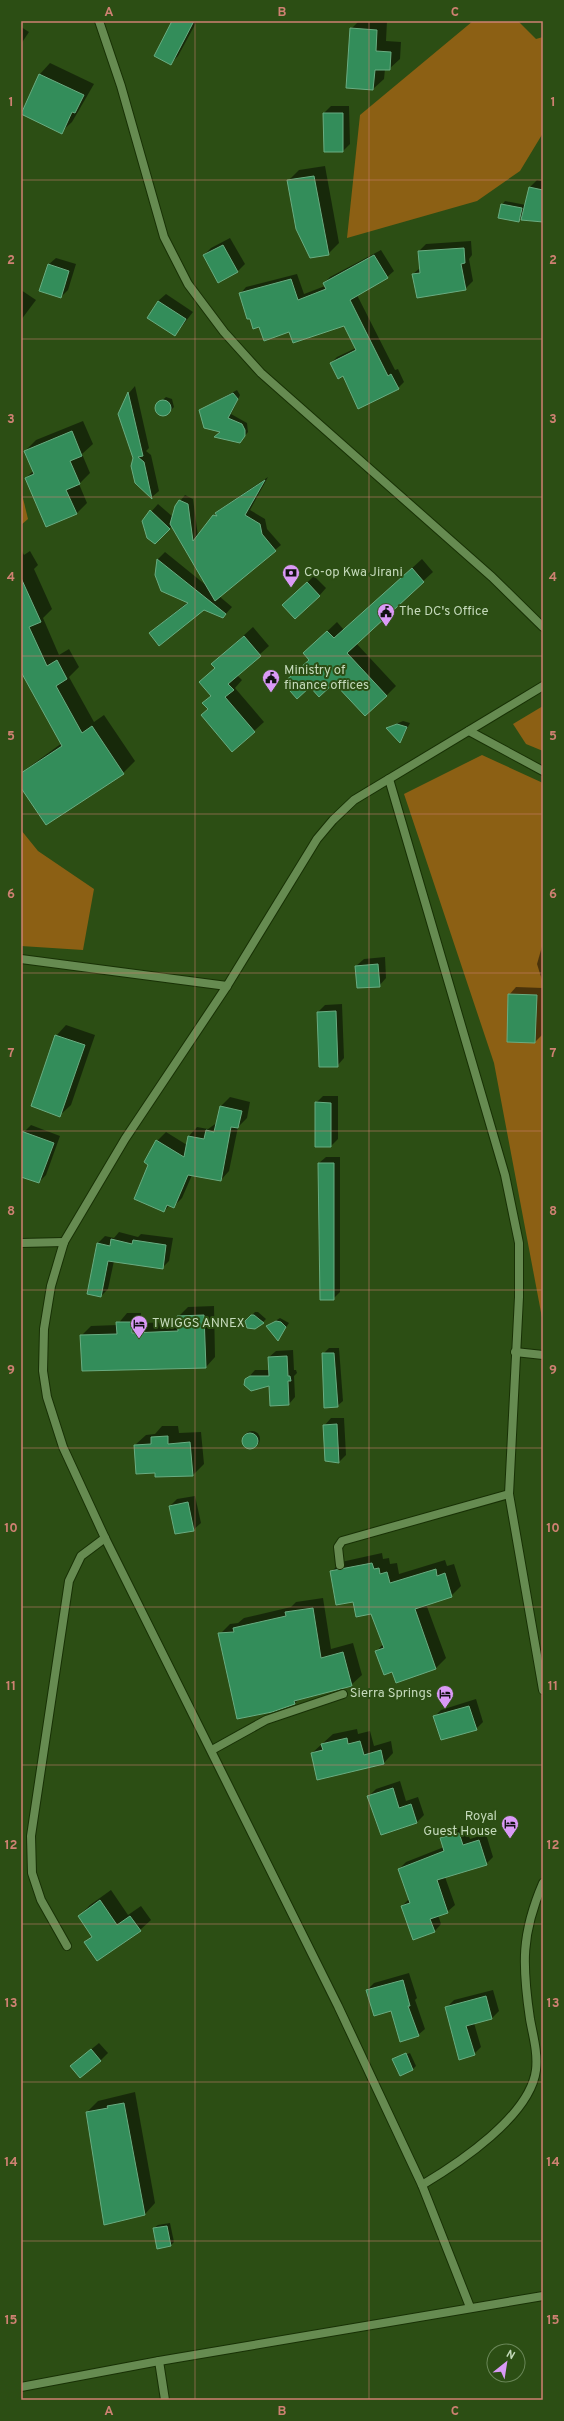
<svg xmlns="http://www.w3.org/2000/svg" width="564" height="2421" font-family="Overpass,sans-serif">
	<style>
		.green { fill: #8c6014 }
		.shadow { fill: #0007 }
		.building { fill: #338d5a; stroke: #69ac81 }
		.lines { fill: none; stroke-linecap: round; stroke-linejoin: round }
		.service-casing { stroke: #183105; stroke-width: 10 }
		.minor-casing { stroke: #183105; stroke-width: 10 }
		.service { stroke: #668b51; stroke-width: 8 }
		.minor { stroke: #668b51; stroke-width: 8 }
		.grid { fill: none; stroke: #ce8172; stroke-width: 1; stroke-opacity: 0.55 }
		.labels { text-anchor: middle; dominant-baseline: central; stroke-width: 4; stroke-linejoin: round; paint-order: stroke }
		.poi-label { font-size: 13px; fill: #c5dabb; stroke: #2c4e14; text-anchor: start }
		.neatline { fill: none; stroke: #ce8172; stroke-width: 1.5 }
		.grid-label { font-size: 13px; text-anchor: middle; font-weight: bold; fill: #ce8172 }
	</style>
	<rect width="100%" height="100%" fill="#2c4e14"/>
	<g class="green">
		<path d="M473 21H518L536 39 543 37V133L520 171 477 201 347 238 360 115Z"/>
		<path d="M21 490 28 519 21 525Z"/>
		<path d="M543 706V751L526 744 513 724Z"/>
		<path d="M482 755 543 783V1323L494 1063 404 794Z"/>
		<path d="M21 830 38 851 94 889 83 950 21 946Z"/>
	</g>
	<g class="shadow">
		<path d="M173 21H197L178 56 171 63Z"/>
		<path d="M359 21H387L386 41 401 42 400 59 389 69H385L384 79 373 89 347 87 351 29Z"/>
		<path d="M21 27 29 32 21 44Z"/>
		<path d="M50 63 94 84 72 122 61 132 21 113 40 74Z"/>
		<path d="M331 106H349L350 144 343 151 324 113Z"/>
		<path d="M325 166 339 243 328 254 288 181 299 170Z"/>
		<path d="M543 176V221L523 216 518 221 502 205 505 201 526 205 530 187 537 180 541 181Z"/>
		<path d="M230 238 245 264 238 271 219 282 204 255 211 248Z"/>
		<path d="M471 241 472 255 469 259 473 281 465 289 413 274 420 268 419 251 426 244Z"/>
		<path d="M381 250 394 271 387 277 357 295 395 370 398 369 404 382 398 388 331 363 337 357 356 348 344 324 290 331 260 326 240 294 246 287 297 274 304 294 325 286 324 283 330 277Z"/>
		<path d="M56 258 76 264 68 290 61 297 48 265Z"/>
		<path d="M21 290 36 300 21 320Z"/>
		<path d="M166 294 193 312 175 335 158 301Z"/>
		<path d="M135 386 149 448 146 451 151 455 159 491 152 497 136 483 134 458 119 414 129 393Z"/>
		<path d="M237 390 240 395 231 414 247 423 248 432 243 438 222 432 200 410Z"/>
		<path d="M166 397 172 399 174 407 166 415 156 410 158 404Z"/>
		<path d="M83 421 93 444 82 454 90 473 79 484 87 503 76 514 26 478 33 471 25 451 36 440Z"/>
		<path d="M268 477 250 510 265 519 267 529 281 545 219 596 232 607 223 617 204 609 158 626 188 602 156 575 158 559 165 552 207 586 172 526 155 543 143 521 158 504 173 517 180 501 185 495 193 499 198 536 219 510Z"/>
		<path d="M21 549 24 555 30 551 38 565 34 569 52 609 43 618 59 655 69 649 79 667 69 677 94 722 104 715 135 761 123 773 21 786V773L62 743 21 672Z"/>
		<path d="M422 559 433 572 356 643 396 686 386 696 334 682 314 644 337 622 344 630Z"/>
		<path d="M314 576 326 588 319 596 291 598Z"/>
		<path d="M253 627 269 646 237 675 242 680 235 688 264 722 233 750 204 703 212 695 216 668 212 664Z"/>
		<path d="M403 721 410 723 400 742 387 728Z"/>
		<path d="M543 943V983L537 964Z"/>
		<path d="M385 957 386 978 379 986 356 966 364 959Z"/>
		<path d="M516 987 543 988 542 1035 535 1042 509 995Z"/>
		<path d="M342 1004 344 1058 337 1066H320L318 1012 325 1005Z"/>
		<path d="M66 1025 95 1035 71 1105 60 1115 56 1036Z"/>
		<path d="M323 1096H338V1139L331 1146 316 1103Z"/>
		<path d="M230 1097 250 1102 247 1118 238 1127 229 1171 221 1180 192 1175 182 1198 173 1207 170 1205 164 1211 150 1164 157 1141 166 1132 187 1145 189 1136 197 1127 208 1129 218 1122 221 1106Z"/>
		<path d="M31 1125 60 1136 46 1175 39 1182 21 1176V1140L24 1132Z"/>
		<path d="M326 1157H340V1292L333 1299 319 1163Z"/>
		<path d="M119 1232 138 1237 141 1234 173 1238 169 1261 162 1268 114 1261 108 1289 101 1296 98 1243 105 1236 114 1238Z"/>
		<path d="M214 1306 215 1357 206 1367 81 1336 91 1326 117 1325 127 1313H141V1323L179 1322 178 1317 188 1307Z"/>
		<path d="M255 1312H258L266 1319 263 1322 246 1321Z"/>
		<path d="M280 1318 289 1323 278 1339 267 1326Z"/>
		<path d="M329 1348H339L343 1401 337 1406 323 1354Z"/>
		<path d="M293 1350 294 1370H296L297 1373 294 1376 295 1397 289 1404 270 1385 246 1380 255 1370H270L269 1357 276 1351Z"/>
		<path d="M331 1418H344L346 1455 339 1462 324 1426Z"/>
		<path d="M162 1426H178L179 1433 201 1432 204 1464 193 1475 156 1476V1472L135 1445 146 1435 155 1434Z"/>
		<circle cx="252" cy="1439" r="8"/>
		<path d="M195 1496 201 1523 193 1530 170 1506 177 1499Z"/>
		<path d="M382 1553 383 1559 389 1558 390 1564 397 1563 399 1574 445 1560 447 1566 454 1564 461 1586 451 1596 426 1604 446 1658 436 1668 393 1670 377 1651 383 1644 372 1612 354 1601 331 1572 341 1562Z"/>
		<path d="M323 1598 331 1649 353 1643 362 1675 351 1685 299 1699 294 1704 220 1634 230 1624 238 1623 244 1618 291 1607 296 1602Z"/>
		<path d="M476 1699 483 1722 476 1729 434 1717 441 1710Z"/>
		<path d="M357 1729 358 1734 370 1731 374 1746 391 1741 393 1753 383 1764 312 1753 333 1734Z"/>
		<path d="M400 1781 406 1801 418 1797 424 1815 417 1822 381 1834 368 1797 376 1789Z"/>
		<path d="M466 1826 470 1839 486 1834 493 1857 486 1864 445 1877 455 1905 447 1912 438 1915 441 1924 434 1932 402 1906 409 1899 399 1869 406 1862 444 1847 441 1838 448 1831Z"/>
		<path d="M111 1890 128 1915 141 1906 151 1920 140 1930 86 1942 92 1936 79 1916 90 1905Z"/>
		<path d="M409 1973 417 1998 415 2000 425 2029 418 2035 367 1990 374 1983Z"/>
		<path d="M493 1990 499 2011 492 2018 474 2023 481 2047 474 2054 446 2008 454 2000Z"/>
		<path d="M99 2043 108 2053 100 2061 71 2066Z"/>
		<path d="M410 2053 416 2066 412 2070 393 2059Z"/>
		<path d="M135 2092 155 2203 145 2214 87 2112 98 2101Z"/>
		<path d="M170 2223 174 2242 171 2245 154 2228 158 2225Z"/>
	</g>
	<g class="building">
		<path d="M172 21H194L171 65 154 56Z"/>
		<path d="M350 28 377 30 376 51 391 52 390 70H375L373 90 346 88Z"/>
		<path d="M39 74 84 95 75 113 72 112 62 134 21 114Z"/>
		<path d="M323 113H343V152H324Z"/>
		<path d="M314 176 329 255 310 258 296 229 287 180Z"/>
		<path d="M529 187 543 190V222L521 220Z"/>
		<path d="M501 204 522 208 519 222 498 218Z"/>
		<path d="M223 245 238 272 218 283 203 255Z"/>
		<path d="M464 248 465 263 461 264 466 290 417 298 412 274 420 273 418 251Z"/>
		<path d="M374 255 388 278 350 300 388 376 391 374 399 389 358 409 343 376 338 379 330 363 356 350 344 326 293 343 289 332 264 341 259 327 253 329 250 319H247L239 293 291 279 298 300 326 289 323 283Z"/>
		<path d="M48 264 69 271 61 298 39 291Z"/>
		<path d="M158 301 186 319 175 336 147 318Z"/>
		<path d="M128 392 143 456 138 457 144 462 152 499 135 483 131 466 133 458 118 414Z"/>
		<path d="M233 393 238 399 228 418 242 424 245 430V436L240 443 214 437 220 432 204 428 199 410Z"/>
		<circle cx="163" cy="408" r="8"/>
		<path d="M72 431 82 456 70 461 80 484 66 490 77 514 46 527 25 478 34 474 24 451Z"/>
		<path d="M265 480 245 515 260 524 262 534 276 551 215 601 170 524 175 506 179 500 188 504 193 541 213 515 217 516 215 513Z"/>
		<path d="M150 510 170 529 155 544 147 538 142 521Z"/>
		<path d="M157 559 226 614 223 618 204 610 159 646 149 633 188 603 161 591 155 575Z"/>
		<path d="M412 568 424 582 347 653 387 696 365 716 334 683 319 697 310 687 297 699 283 683 309 660 303 653 327 631 334 638Z"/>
		<path d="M21 578 41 622 29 627 47 666 57 660 67 679 56 686 82 733 92 726 124 774 46 825 21 788V773L62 746 21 672Z"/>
		<path d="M307 582 320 596 295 619 282 605Z"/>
		<path d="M244 636 261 656 228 684 234 690 225 697 255 732 232 752 201 715 208 709 202 703 211 696 199 682 215 668 211 664Z"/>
		<path d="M397 724 407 727 400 743 386 728Z"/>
		<path d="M378 964 380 987 357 988 355 966Z"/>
		<path d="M508 994 537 995 535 1043 507 1042Z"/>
		<path d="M336 1011 338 1067H319L317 1012Z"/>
		<path d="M55 1035 85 1045 60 1117 31 1106Z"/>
		<path d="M315 1102 331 1103V1147H315Z"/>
		<path d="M220 1106 242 1111 238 1128 231 1127 221 1181 188 1175 174 1208 167 1205 164 1212 134 1199 148 1165 144 1162 156 1140 184 1157 188 1136 204 1139 206 1130 214 1132Z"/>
		<path d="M21 1131 54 1143 39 1183 21 1177Z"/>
		<path d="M318 1163H334V1300H320Z"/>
		<path d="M111 1239 132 1244 133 1240 166 1245 163 1269 108 1261 101 1297 87 1294 97 1243 110 1246Z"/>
		<path d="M204 1315 206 1368 82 1371 80 1335 117 1334 116 1322H132V1333L178 1331 177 1316Z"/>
		<path d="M251 1315H254L264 1323 255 1329 247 1328 245 1321Z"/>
		<path d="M276 1321 281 1322 286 1327 278 1341 266 1326Z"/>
		<path d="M322 1353H334L338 1407 324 1408Z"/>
		<path d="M287 1356 288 1376H290L291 1381H288L289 1405 270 1406 269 1386 251 1391 244 1385 245 1379 250 1376H269L268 1357Z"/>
		<path d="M337 1424 339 1463 325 1461 323 1425Z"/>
		<circle cx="250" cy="1441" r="8"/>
		<path d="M168 1436V1444L190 1442 193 1476 155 1477V1473L136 1474 134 1445 151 1444V1437Z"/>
		<path d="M188 1502 194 1531 175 1534 169 1506Z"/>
		<path d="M372 1563 374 1569 379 1568 380 1574 387 1572 390 1583 436 1569 437 1576 445 1573 452 1597 415 1609 436 1669 396 1683 392 1672 384 1675 375 1651 384 1648 371 1614 356 1617 353 1602 336 1605 330 1571Z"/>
		<path d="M313 1608 321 1658 343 1652 352 1686 294 1701 295 1704 272 1712 237 1719 218 1633 234 1632 233 1628 286 1616 285 1612Z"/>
		<path d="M469 1706 477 1730 441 1740 433 1716Z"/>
		<path d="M347 1738 348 1744 360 1741 364 1755 381 1750 384 1764 317 1780 311 1753 323 1750 321 1744Z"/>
		<path d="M393 1788 399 1808 411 1804 417 1823 381 1835 367 1796Z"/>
		<path d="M459 1833 463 1845 479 1840 487 1865 437 1880 448 1913 430 1919 435 1932 413 1940 401 1906 410 1903 398 1869 444 1851 440 1838Z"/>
		<path d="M100 1900 117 1925 130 1916 141 1931 97 1961 84 1942 92 1937 78 1916Z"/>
		<path d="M403 1980 410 2006H408L419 2036 400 2042 391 2011 374 2016 366 1990Z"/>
		<path d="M486 1996 492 2019 466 2026 475 2055 459 2060 445 2007Z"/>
		<path d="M91 2049 101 2061 80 2078 70 2066Z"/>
		<path d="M406 2053 413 2070 400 2076 392 2059Z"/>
		<path d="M124 2103 145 2215 104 2225 86 2112 108 2108 107 2106Z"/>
		<path d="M167 2226 171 2246 157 2249 153 2228Z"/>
	</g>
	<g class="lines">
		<defs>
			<g id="service">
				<path d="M515 1352 543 1355"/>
				<path d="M340 1565 338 1547 342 1541 509 1494"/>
				<path d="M212 1750 266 1720 343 1694"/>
				<path d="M67 1946 41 1900 32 1873 31 1836 69 1581 81 1556 105 1538"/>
			</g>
			<g id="minor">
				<path d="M99 21 121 86 164 237 188 284 224 332 261 373 492 577 543 627"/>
				<path d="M469 731 543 771"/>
				<path d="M389 779 505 1175 519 1243V1297L509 1494 543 1690"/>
				<path d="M21 959 227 986"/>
				<path d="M21 1243 64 1242"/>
				<path d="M422 2185C459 2163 530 2116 536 2070 538 2052 533 2036 530 2019 522 1965 521 1934 543 1883"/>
				<path d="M470 2307 422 2185 338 2006 105 1538 63 1447 47 1397 43 1371 44 1329 51 1286 64 1242 125 1139 227 986 317 839 333 820 354 800 543 686"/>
				<path d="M159 2361 165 2400"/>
				<path d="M21 2387 159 2361 543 2296"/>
			</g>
		</defs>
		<use href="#service" class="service-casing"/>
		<use href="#minor" class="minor-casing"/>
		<use href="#service" class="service"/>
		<use href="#minor" class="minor"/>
	</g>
	<path class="grid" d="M195 21V2400M369 21V2400M21 180H543M21 339H543M21 497H543M21 656H543M21 814H543M21 973H543M21 1131H543M21 1290H543M21 1448H543M21 1607H543M21 1765H543M21 1924H543M21 2082H543M21 2241H543"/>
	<defs>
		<symbol id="bank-pin" viewBox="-11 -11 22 30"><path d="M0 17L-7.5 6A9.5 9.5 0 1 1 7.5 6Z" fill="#da9af6" stroke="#2c4e14"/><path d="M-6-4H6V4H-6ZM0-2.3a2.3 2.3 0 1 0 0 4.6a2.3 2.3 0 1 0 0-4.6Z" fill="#111"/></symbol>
		<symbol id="civic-pin" viewBox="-11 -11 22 30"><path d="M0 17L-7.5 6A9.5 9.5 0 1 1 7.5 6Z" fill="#da9af6" stroke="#2c4e14"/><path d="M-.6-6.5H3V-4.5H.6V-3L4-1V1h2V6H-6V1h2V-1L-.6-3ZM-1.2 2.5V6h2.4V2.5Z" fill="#111"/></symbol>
		<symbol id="hotel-pin" viewBox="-11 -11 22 30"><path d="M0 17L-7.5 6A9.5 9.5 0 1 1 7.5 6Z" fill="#da9af6" stroke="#2c4e14"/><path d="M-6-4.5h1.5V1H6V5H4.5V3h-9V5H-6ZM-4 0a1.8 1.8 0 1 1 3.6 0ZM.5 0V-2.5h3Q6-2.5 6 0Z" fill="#111"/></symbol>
	</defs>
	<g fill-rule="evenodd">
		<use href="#bank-pin" x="281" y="563" width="20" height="27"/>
		<use href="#civic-pin" x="376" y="602" width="20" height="27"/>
		<use href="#civic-pin" x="261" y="668" width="20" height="27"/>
		<use href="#hotel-pin" x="129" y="1314" width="20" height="27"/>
		<use href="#hotel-pin" x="435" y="1684" width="20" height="27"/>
		<use href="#hotel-pin" x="500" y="1814" width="20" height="27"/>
	</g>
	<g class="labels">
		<g class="poi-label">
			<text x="304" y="573">Co-op Kwa Jirani</text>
			<text x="399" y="612">The DC's Office</text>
			<text x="284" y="671">Ministry of<tspan x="284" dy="15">finance offices</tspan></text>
			<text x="152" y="1324">TWIGGS ANNEX</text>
			<text x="432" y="1694" text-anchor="end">Sierra Springs</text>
			<text x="497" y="1817" text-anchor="end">Royal<tspan x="497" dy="15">Guest House</tspan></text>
		</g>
	</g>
	<rect width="564" height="2421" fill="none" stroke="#2c4e14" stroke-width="44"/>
	<g transform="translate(506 2363) rotate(30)"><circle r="19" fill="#2c4e14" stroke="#698657"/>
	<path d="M0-3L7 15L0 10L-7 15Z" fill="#da9af6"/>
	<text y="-6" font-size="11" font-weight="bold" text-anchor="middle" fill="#c5dabb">N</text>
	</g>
	<rect x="22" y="22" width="520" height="2377" class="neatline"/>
	<g class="grid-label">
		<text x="109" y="16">A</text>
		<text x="282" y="16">B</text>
		<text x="455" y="16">C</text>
		<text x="11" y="106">1</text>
		<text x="553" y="106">1</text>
		<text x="11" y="264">2</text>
		<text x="553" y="264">2</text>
		<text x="11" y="423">3</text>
		<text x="553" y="423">3</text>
		<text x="11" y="581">4</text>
		<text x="553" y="581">4</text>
		<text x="11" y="740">5</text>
		<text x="553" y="740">5</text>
		<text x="11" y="898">6</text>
		<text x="553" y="898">6</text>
		<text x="11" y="1057">7</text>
		<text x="553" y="1057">7</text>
		<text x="11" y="1215">8</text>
		<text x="553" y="1215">8</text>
		<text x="11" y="1374">9</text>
		<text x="553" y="1374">9</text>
		<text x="11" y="1532">10</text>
		<text x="553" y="1532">10</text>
		<text x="11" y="1690">11</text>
		<text x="553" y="1690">11</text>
		<text x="11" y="1849">12</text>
		<text x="553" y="1849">12</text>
		<text x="11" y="2007">13</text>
		<text x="553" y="2007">13</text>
		<text x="11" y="2166">14</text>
		<text x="553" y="2166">14</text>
		<text x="11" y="2324">15</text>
		<text x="553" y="2324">15</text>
		<text x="109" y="2415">A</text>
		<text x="282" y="2415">B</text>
		<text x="455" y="2415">C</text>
	</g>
</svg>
